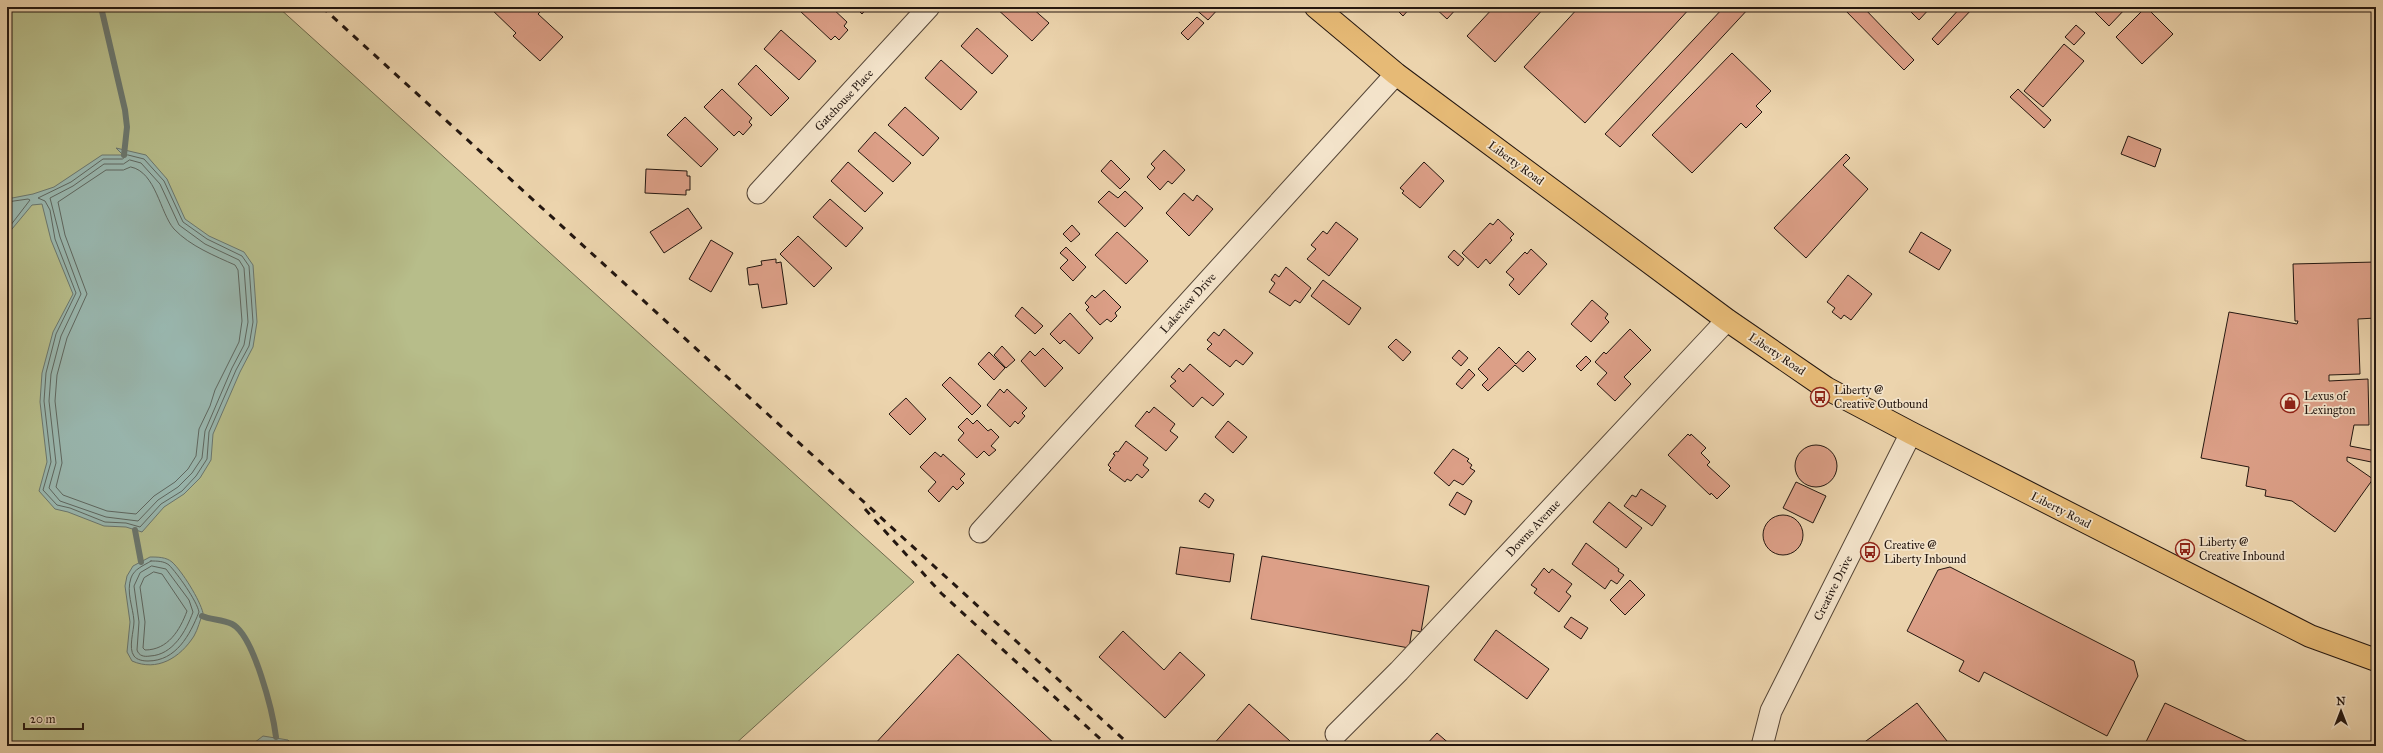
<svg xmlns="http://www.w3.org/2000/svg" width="2383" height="753" font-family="'IM FELL Great Primer',serif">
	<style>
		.green { fill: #b7bd8a; stroke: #6e6a4d }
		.water { fill: #99b7af; stroke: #6a776f }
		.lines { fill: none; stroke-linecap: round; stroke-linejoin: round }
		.shore { stroke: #5e6760; stroke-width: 1 }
		.stream { stroke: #6a776f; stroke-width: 6 }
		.building { fill: #dc9f87; stroke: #241710 }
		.minor-casing { stroke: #564637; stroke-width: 23 }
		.major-casing { stroke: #241710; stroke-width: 24 }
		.minor { stroke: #f3e3ca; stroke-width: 21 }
		.major { stroke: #e6ba76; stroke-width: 22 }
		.rail { stroke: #241710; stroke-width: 3; stroke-dasharray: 7 7; stroke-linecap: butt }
		.labels { text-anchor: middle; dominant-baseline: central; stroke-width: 3.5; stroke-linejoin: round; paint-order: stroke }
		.street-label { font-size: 12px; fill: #241710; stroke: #f3e3ca }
		.poi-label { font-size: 12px; fill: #241710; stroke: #f3e3ca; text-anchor: start }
	</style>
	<rect width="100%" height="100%" fill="#ecd4ad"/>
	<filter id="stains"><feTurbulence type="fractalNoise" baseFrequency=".005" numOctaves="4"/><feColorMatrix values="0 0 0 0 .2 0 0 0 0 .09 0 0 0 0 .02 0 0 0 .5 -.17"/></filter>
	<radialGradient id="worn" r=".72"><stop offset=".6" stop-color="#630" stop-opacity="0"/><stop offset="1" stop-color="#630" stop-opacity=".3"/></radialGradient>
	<path class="green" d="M7 7H278L914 582 733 746H7Z"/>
	<g class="water">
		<path d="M116 148 146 155 167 179 185 219 209 236 244 252 253 265 257 322 253 347 240 372 213 434 211 460 200 478 184 494 164 507 142 532 126 527 104 526 68 512 55 509 39 491 47 462 40 402 42 373 53 332 73 294 51 240 42 204 32 205 7 235V199L33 194 54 187 102 155H123Z"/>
		<path d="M150 557C158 557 166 557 172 562 182 571 200 600 203 613 200 620 198 629 194 636 180 658 157 672 132 661L127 652 130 622 125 586 127 576 133 566Z"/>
		<path d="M263 736 288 740 293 746H250Z"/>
	</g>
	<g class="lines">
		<g class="shore">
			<path d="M128 155 144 159 164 181 183 222 207 239 242 256 249 266 253 322 249 346 236 370 209 432 207 459 196 476 182 491 161 504 140 527 126 523 105 522 70 508 57 505 43 490 51 462 44 401 46 373 56 334 76 293 55 239 50 210 45 201 38 198 71 182 103 159H122Z"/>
			<path d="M130 160 141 163 160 184 179 225 205 244 239 260 244 268 248 322 244 345 232 368 205 431 202 458 192 473 178 487 158 500 138 521 106 517 60 501 49 488 56 463 49 401 51 374 61 336 81 294 60 237 50 198 73 186 104 164H123Z"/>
			<path d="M131 167C156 172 160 213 174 229 190 246 215 256 235 265L238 270 242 321 239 342 215 390 210 406 199 429 196 456 188 469 175 482 154 496 136 514 107 511 63 495 56 487 62 463 55 401 57 375 67 338 87 294 65 235 58 202 106 170H123Z"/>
			<path d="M7 202 28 199 30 200 7 230"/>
			<path d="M151 561C157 561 164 561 169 565 177 573 197 601 199 612 190 635 176 661 148 661 143 661 137 660 134 656 128 648 134 631 134 621 133 607 126 592 131 578 134 569 143 566 151 561Z"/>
			<path d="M152 566 166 569 189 600 193 612C186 631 173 655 150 656 144 657 139 656 137 650L139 622 134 586 140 573Z"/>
			<path d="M154 572 162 574 187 611C180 630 168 650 145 650L143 648 145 622 140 587 144 578Z"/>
		</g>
		<g class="stream">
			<path d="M101 7 125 110 127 127 124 155"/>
			<path d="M135 530 141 562"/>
			<path d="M202 616C211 620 222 619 232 624 254 635 273 713 276 737"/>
		</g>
	</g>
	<g class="building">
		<path d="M489 7H536L541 11 538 14 563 37 540 61 513 36 516 33Z"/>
		<path d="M804 7H831L847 22 844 26 848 30 839 40 835 36 831 40 800 11Z"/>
		<path d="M855 7H868L862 14Z"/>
		<path d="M995 7H1031L1049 23 1032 41Z"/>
		<path d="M1193 7H1220L1208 20Z"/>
		<path d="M1394 7H1411L1403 16Z"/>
		<path d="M1434 7H1458L1447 19Z"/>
		<path d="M1494 7H1545L1495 62 1467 36Z"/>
		<path d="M1579 7H1691L1585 123 1524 67Z"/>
		<path d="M1724 7H1750L1620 147 1605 134Z"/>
		<path d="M1842 7H1863L1914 60 1904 70Z"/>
		<path d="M1906 7H1931L1919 20Z"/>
		<path d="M1961 7H1974L1938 45 1932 39Z"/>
		<path d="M2096 7H2127L2109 26 2093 10Z"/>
		<path d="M2146 7 2173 34 2142 64 2116 37Z"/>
		<path d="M1197 17 1204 23 1188 40 1181 33Z"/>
		<path d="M2076 25 2085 33 2074 45 2065 37Z"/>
		<path d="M977 28 1008 56 992 74 961 46Z"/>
		<path d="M781 30 816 61 799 80 764 49Z"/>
		<path d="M2064 44 2084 61 2043 107 2024 91Z"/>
		<path d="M1732 53 1771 91 1756 106 1762 112 1746 128 1741 123 1692 173 1652 135Z"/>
		<path d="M941 60 977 92 961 110 925 78Z"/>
		<path d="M756 65 789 98 771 116 738 84Z"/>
		<path d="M722 89 752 118 749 122 752 125 743 135 739 131 734 136 704 107Z"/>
		<path d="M2018 89 2051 120 2044 128 2010 97Z"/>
		<path d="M905 107 939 138 923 156 888 125Z"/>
		<path d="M685 117 718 149 701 167 667 135Z"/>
		<path d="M875 132 911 163 893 182 858 151Z"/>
		<path d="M2128 136 2161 149 2155 167 2121 154Z"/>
		<path d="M1164 150 1185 170 1172 184 1168 181 1160 190 1147 177 1155 168 1151 164Z"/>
		<path d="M1846 154 1850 158 1843 165 1868 189 1806 258 1774 228Z"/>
		<path d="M1111 160 1130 179 1120 189 1101 171Z"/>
		<path d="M848 162 883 193 865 212 831 181Z"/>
		<path d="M1424 162 1444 181 1420 208 1402 193 1404 191 1400 188Z"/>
		<path d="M646 169 687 171V176H690V190H686V195L645 193Z"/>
		<path d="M1109 191 1118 198 1125 191 1143 208 1125 227 1098 202Z"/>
		<path d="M1184 193 1193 201 1197 195 1213 209 1189 236 1166 213Z"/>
		<path d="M830 199 863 228 846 247 813 217Z"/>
		<path d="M688 208 702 228 664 253 650 232Z"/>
		<path d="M1498 219 1514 234 1510 238 1512 240 1490 264 1486 259 1478 268 1462 253 1490 223 1493 225Z"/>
		<path d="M1336 222 1358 239 1329 276 1307 259 1316 249 1311 245 1323 231 1327 234Z"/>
		<path d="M1072 225 1080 234 1071 242 1063 234Z"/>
		<path d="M1117 232 1148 261 1126 284 1095 255Z"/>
		<path d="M1921 232 1951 250 1939 270 1909 252Z"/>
		<path d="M798 236 832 268 814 287 780 254Z"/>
		<path d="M711 240 733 253 711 292 689 279Z"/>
		<path d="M1066 247 1086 267 1073 281 1060 268 1068 260 1060 253Z"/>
		<path d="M1531 249 1547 264 1519 295 1509 285 1514 279 1506 272 1525 252 1527 254Z"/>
		<path d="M1454 250 1464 259 1458 266 1448 257Z"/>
		<path d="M776 259V263L781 262 787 304 762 308 758 284 749 285 747 268 762 265 761 261Z"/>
		<path d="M2376 262V318L2358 319 2360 374 2329 375V381L2368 379 2369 425H2354L2350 446 2376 451V463L2347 457V461L2373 479 2335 532 2292 501 2265 496 2266 490 2246 486 2249 467 2201 458 2229 312 2297 324 2298 321H2295L2293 264Z"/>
		<path d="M1286 267 1311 288 1300 303 1295 300 1290 306 1269 292 1275 283 1271 280 1275 274 1279 277Z"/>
		<path d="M1848 275 1872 294 1851 320 1844 315 1841 319 1832 312 1835 308 1827 302Z"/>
		<path d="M1323 280 1361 308 1349 325 1311 296Z"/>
		<path d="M1104 290 1121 307 1115 313 1117 316 1111 322 1107 319 1100 325 1086 310 1089 307 1085 303 1092 295 1095 298Z"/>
		<path d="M1592 300 1608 314 1605 318 1609 322 1591 342 1571 324Z"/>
		<path d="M1022 307 1043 326 1035 334 1015 316Z"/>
		<path d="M1070 313 1093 338 1079 354 1064 340 1060 344 1050 334Z"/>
		<path d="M1224 329 1253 353 1243 365 1236 360 1230 367 1207 349 1212 344 1207 340 1214 332 1219 336Z"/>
		<path d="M1630 329 1651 350 1624 377 1631 384 1615 401 1597 384 1607 373 1595 362 1604 352 1606 354Z"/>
		<path d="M1396 339 1411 352 1403 361 1388 347Z"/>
		<path d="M1002 346 1015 360 1006 368 994 355Z"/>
		<path d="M1499 347 1516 364 1528 351 1536 359 1523 372 1515 365 1488 391 1482 385 1488 379 1478 369Z"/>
		<path d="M1043 348 1063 368 1045 387 1021 361 1030 351 1035 356Z"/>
		<path d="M1459 350 1468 358 1461 366 1452 358Z"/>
		<path d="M989 352 1005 368 994 380 978 364Z"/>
		<path d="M1586 356 1591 361 1581 371 1576 366Z"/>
		<path d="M1190 364 1224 394 1213 406 1202 397 1193 407 1170 386 1176 381 1171 377 1179 368 1183 372Z"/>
		<path d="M1469 369 1475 375 1462 389 1456 384Z"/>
		<path d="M950 377 981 406 972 415 942 385Z"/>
		<path d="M1000 389 1004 393 1007 389 1027 408 1022 413 1025 416 1018 424 1015 421 1010 427 987 405Z"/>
		<path d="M906 398 926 419 910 435 889 414Z"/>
		<path d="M1154 407 1175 424 1170 431 1178 437 1166 451 1135 426 1147 411 1149 413Z"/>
		<path d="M967 418 973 424 977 420 988 431 991 429 999 437 991 446 996 450 989 456 984 451 977 458 958 440 964 433 958 427Z"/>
		<path d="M1228 421 1247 437 1233 453 1215 437Z"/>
		<path d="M1688 434 1690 436 1691 434 1706 448 1701 453 1710 462 1707 465 1730 486 1717 499 1711 493 1710 495 1668 455Z"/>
		<path d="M1126 441 1148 458 1143 465 1149 470 1142 478 1137 474 1131 481 1127 479 1125 482 1109 470 1111 468 1108 465 1115 455 1113 454 1116 451 1118 452Z"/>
		<circle cx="1816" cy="466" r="21"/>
		<path d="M1453 449 1469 459 1467 461 1472 465 1470 468 1475 471 1463 485 1454 480 1449 486 1434 473Z"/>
		<path d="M935 452 941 457 943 454 965 474 960 479 964 483 957 490 953 486 939 502 928 491 936 482 920 467Z"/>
		<path d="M1796 482 1826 496 1813 523 1783 508Z"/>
		<path d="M1641 489 1666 506 1652 526 1624 506 1632 495 1636 497Z"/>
		<path d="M1457 492 1472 501 1465 515 1449 505Z"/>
		<path d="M1205 493 1214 500 1209 508 1199 501Z"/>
		<path d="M1609 502 1642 528 1626 548 1593 522Z"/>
		<circle cx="1783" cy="535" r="20"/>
		<path d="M1586 543 1619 569 1618 571 1624 575 1617 584 1611 580 1605 589 1572 564Z"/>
		<path d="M1180 547 1234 554 1230 582 1176 574Z"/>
		<path d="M1262 556 1429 586 1421 632 1412 630 1409 648 1251 619Z"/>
		<path d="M1950 567 2134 661 2138 676 2107 736 1984 672 1979 682 1959 671 1964 661 1907 631 1938 570Z"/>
		<path d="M1544 568 1549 573 1552 569 1572 584 1566 592 1571 596 1559 612 1534 593 1537 589 1531 585Z"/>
		<path d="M1630 580 1645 595 1625 615 1610 600Z"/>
		<path d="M1571 617 1588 628 1581 639 1564 627Z"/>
		<path d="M1496 630 1549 669 1527 699 1474 660Z"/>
		<path d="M1123 631 1164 670 1180 652 1205 675 1165 718 1099 657Z"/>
		<path d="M958 654 1057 746H873Z"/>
		<path d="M1917 703 1951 746H1862V744Z"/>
		<path d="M2165 703 2257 746H2144Z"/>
		<path d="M1249 704 1290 741 1286 746H1212Z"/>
		<path d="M1437 733 1452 746H1425Z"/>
	</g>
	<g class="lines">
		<defs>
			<g id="minor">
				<path d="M758 193 929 7"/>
				<path d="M980 532 1396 74"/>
				<path d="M1336 734 1399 671 1727 320"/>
				<path d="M1762 746 1771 711 1911 433"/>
			</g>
			<path id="major" d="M1316 7 1396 74 1727 320 1826 388 1911 433 2310 636 2376 660"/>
		</defs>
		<use href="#minor" class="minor-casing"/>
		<use href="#major" class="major-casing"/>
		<use href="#minor" class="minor"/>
		<use href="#major" class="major"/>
		<g class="rail">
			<path d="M322 7 1131 746"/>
			<path d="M865 509 941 593 1108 746"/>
		</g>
	</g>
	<defs>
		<symbol id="bus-ring" viewBox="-11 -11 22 22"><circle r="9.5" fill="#f3e3ca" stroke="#8f2418" stroke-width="1.5"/><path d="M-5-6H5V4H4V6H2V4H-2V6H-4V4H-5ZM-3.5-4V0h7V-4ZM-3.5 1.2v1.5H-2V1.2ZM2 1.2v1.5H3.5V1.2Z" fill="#8f2418"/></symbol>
		<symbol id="shop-ring" viewBox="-11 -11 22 22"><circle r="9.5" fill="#f3e3ca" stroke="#8f2418" stroke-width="1.5"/><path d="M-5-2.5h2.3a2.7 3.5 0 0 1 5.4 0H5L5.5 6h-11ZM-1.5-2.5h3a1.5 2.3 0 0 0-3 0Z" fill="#8f2418"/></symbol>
	</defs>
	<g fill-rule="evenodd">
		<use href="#bus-ring" x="1809" y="386" width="22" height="22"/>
		<use href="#shop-ring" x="2279" y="392" width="22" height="22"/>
		<use href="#bus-ring" x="2174" y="538" width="22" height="22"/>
		<use href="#bus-ring" x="1859" y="541" width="22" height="22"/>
	</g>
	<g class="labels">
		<g class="street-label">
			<text transform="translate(844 100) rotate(-47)">Gatehouse Place</text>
			<text transform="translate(1516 163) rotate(36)">Liberty Road</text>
			<text transform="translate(1188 303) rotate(-48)">Lakeview Drive</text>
			<text transform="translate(1777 354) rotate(34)">Liberty Road</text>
			<text transform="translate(2061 510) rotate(27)">Liberty Road</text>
			<text transform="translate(1533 528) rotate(-47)">Downs Avenue</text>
			<text transform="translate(1833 588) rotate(-63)">Creative Drive</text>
		</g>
		<g class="poi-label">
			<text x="1834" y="390">Liberty @<tspan x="1834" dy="14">Creative Outbound</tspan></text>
			<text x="2304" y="396">Lexus of<tspan x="2304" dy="14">Lexington</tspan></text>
			<text x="2199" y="542">Liberty @<tspan x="2199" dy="14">Creative Inbound</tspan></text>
			<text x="1884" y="545">Creative @<tspan x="1884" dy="14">Liberty Inbound</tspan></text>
		</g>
	</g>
	<rect width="2383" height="753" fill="none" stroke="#ecd4ad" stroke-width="24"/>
	<rect x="8" y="8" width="2367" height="737" fill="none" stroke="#241710" stroke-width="2"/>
	<rect x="12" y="12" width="2359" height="729" fill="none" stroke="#241710"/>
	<g transform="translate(2341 711)" stroke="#f3e3ca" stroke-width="3" paint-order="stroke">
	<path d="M0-3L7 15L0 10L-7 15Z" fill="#241710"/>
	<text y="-6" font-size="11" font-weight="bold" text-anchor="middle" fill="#241710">N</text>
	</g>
	<path d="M24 723v6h59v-6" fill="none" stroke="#241710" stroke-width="2"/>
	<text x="30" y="723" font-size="12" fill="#241710" stroke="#f3e3ca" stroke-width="3" paint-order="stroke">20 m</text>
	<rect width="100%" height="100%" filter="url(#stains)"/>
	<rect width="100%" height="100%" fill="url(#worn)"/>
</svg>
